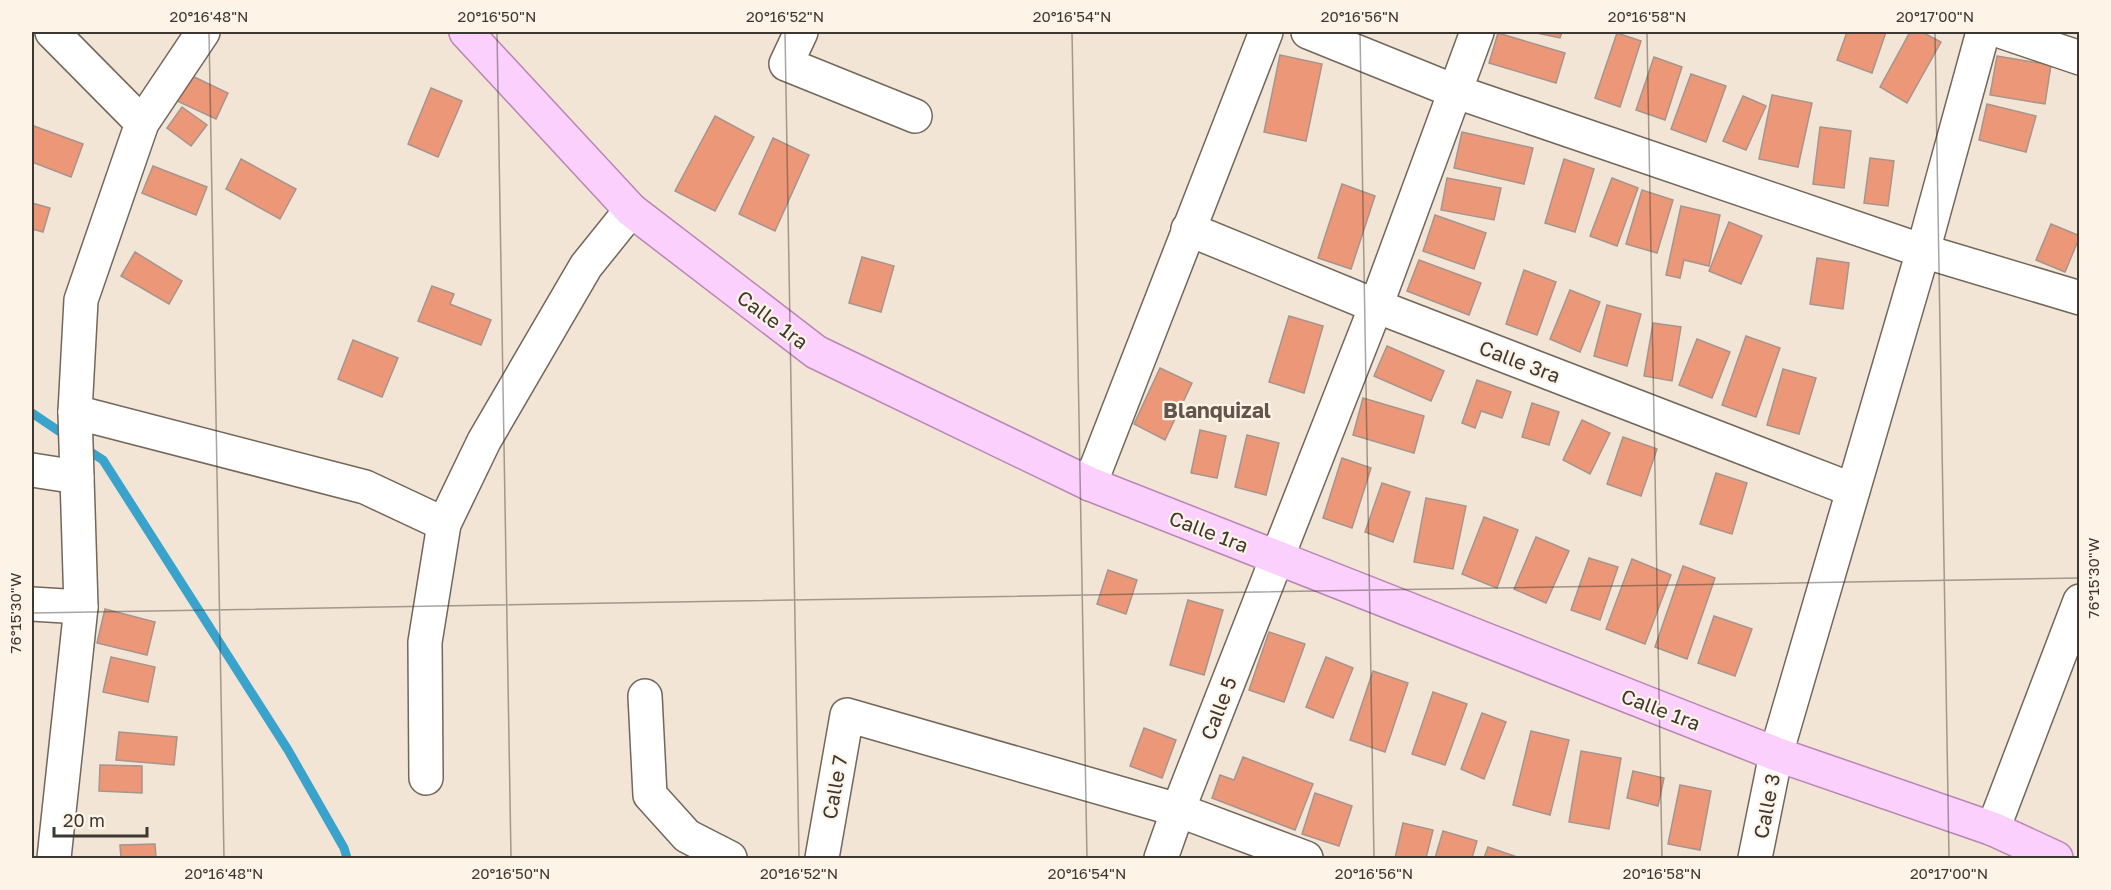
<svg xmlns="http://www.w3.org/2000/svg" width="2111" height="890" font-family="'Golos Text',sans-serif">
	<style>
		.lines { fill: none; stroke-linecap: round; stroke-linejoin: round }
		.stream { stroke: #39a3cc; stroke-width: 9 }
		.building { fill: #ec9777; stroke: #a7948d; stroke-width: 1.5 }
		.minor-casing { stroke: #72675a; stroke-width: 36 }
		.major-casing { stroke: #b786b5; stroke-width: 36 }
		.minor { stroke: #fff; stroke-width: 33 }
		.major { stroke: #fbd0fd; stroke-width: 33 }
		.ticks { fill: none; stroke: #3d3731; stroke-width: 1.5; stroke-opacity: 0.45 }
		.labels { text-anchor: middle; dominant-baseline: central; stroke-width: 4.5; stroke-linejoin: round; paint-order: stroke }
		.street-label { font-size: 20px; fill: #3d3731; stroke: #fef3e7 }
		.neighbourhood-label { font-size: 21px; font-weight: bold; fill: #615649; stroke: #fef3e7 }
		.neatline { fill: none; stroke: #3d3731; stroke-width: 2 }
		.ticks-label { font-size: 15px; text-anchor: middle; fill: #3d3731 }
	</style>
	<rect width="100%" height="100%" fill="#f2e5d6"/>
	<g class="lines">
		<g class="stream">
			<path d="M32 413 69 438"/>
			<path d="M83 447 103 460 288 750 344 848 347 858"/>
		</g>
	</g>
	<g class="building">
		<path d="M1532 32H1562L1560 38Z"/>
		<path d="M1847 32H1886L1872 73 1837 60Z"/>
		<path d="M1910 32H1922L1941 42 1907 103 1880 87Z"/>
		<path d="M1498 33 1565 53 1556 83 1489 63Z"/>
		<path d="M1617 33 1641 41 1620 107 1595 98Z"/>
		<path d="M1280 55 1322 64 1306 141 1264 132Z"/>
		<path d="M1997 56 2051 65 2045 104 1990 95Z"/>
		<path d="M1654 57 1682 67 1665 120 1636 110Z"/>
		<path d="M1691 74 1726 86 1706 142 1671 129Z"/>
		<path d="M190 75 228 93 216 119 177 101Z"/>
		<path d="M431 88 462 101 438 157 408 144Z"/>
		<path d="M1772 95 1812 103 1798 167 1759 159Z"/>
		<path d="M1743 96 1766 106 1746 150 1723 141Z"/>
		<path d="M1987 104 2036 116 2026 152 1979 140Z"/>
		<path d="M182 107 207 125 191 146 167 128Z"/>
		<path d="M715 116 754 137 715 211 675 191Z"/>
		<path d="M34 126 83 144 71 177 32 162V133Z"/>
		<path d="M1820 127 1851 131 1844 188 1813 184Z"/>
		<path d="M1462 132 1533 148 1524 184 1454 168Z"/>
		<path d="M773 138 809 155 775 231 739 214Z"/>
		<path d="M1870 158 1894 161 1888 206 1864 203Z"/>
		<path d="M241 159 296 189 280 219 226 189Z"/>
		<path d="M1564 159 1594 169 1575 232 1545 223Z"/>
		<path d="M153 166 207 187 196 215 142 193Z"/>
		<path d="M1447 178 1501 188 1494 220 1441 210Z"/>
		<path d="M1612 178 1638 188 1617 246 1590 236Z"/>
		<path d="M1342 184 1375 196 1351 269 1318 258Z"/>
		<path d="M1642 190 1673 200 1657 253 1626 244Z"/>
		<path d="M32 203 50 208 43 232 32 229Z"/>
		<path d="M1681 206 1720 215 1709 266 1684 260 1680 278 1666 275Z"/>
		<path d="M1435 215 1486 233 1474 269 1423 251Z"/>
		<path d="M1729 222 1762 236 1741 284 1709 271Z"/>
		<path d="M2051 224 2080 236 2065 272 2036 260Z"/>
		<path d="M135 252 182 281 169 304 121 276Z"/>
		<path d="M862 257 894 266 881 312 849 303Z"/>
		<path d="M1817 258 1849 263 1843 309 1810 304Z"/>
		<path d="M1419 260 1481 283 1469 315 1407 291Z"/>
		<path d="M1524 270 1556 282 1537 335 1506 324Z"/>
		<path d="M432 286 454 294 450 304 491 320 481 345 418 321Z"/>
		<path d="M1570 290 1600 302 1580 352 1550 339Z"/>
		<path d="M1607 305 1641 314 1627 366 1594 356Z"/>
		<path d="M1289 316 1323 326 1304 393 1269 382Z"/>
		<path d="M1653 323 1681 327 1672 381 1644 376Z"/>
		<path d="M1746 336 1780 348 1756 417 1722 405Z"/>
		<path d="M1697 339 1730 352 1712 398 1679 385Z"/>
		<path d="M353 340 398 358 382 397 338 379Z"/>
		<path d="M1387 346 1444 371 1431 401 1374 376Z"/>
		<path d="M1160 368 1192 383 1165 440 1134 424Z"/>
		<path d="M1783 369 1816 378 1799 434 1767 425Z"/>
		<path d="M1477 380 1511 392 1502 418 1481 411 1475 428 1462 423Z"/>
		<path d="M1363 398 1424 416 1414 453 1353 435Z"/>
		<path d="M1532 403 1559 412 1549 445 1522 437Z"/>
		<path d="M1582 420 1610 433 1590 474 1563 460Z"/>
		<path d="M1200 430 1226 436 1217 478 1191 473Z"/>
		<path d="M1247 435 1279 443 1266 495 1235 487Z"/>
		<path d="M1623 437 1657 449 1641 496 1607 484Z"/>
		<path d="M1342 458 1371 468 1352 528 1323 518Z"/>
		<path d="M1716 473 1747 483 1732 534 1700 524Z"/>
		<path d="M1382 483 1410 492 1393 542 1365 532Z"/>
		<path d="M1426 498 1466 506 1453 569 1414 562Z"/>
		<path d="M1484 517 1518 530 1497 588 1462 574Z"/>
		<path d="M1536 537 1569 551 1546 603 1514 589Z"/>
		<path d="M1589 558 1618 567 1600 620 1571 610Z"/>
		<path d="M1632 559 1671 575 1645 644 1606 629Z"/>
		<path d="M1683 566 1715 578 1687 659 1655 647Z"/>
		<path d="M1108 570 1137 580 1126 614 1097 604Z"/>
		<path d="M1188 600 1223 610 1204 675 1170 665Z"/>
		<path d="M105 609 155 622 147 655 97 643Z"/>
		<path d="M1714 616 1752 629 1735 676 1698 663Z"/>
		<path d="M1269 632 1305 644 1284 702 1249 690Z"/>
		<path d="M111 657 155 667 148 702 103 692Z"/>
		<path d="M1326 657 1353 668 1333 718 1306 707Z"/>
		<path d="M1373 671 1408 683 1385 752 1350 740Z"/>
		<path d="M1433 692 1467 704 1445 765 1412 754Z"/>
		<path d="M1482 713 1506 722 1484 779 1461 769Z"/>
		<path d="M1144 728 1176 740 1162 778 1130 766Z"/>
		<path d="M1531 731 1569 740 1550 815 1513 805Z"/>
		<path d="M119 732 177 737 174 765 116 760Z"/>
		<path d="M1581 751 1621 758 1609 829 1569 822Z"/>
		<path d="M1243 757 1313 784 1295 830 1212 798 1220 775 1234 780Z"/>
		<path d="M100 765 142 766V793L99 791Z"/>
		<path d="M1633 771 1664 778 1658 806 1627 798Z"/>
		<path d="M1680 785 1711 791 1700 850 1668 844Z"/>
		<path d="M1315 793 1352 806 1339 846 1302 834Z"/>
		<path d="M1403 823 1433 830 1426 858H1395Z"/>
		<path d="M1443 831 1477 841 1472 858H1435Z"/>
		<path d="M155 844 156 858H121L120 845Z"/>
		<path d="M1488 847 1520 858H1484Z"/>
	</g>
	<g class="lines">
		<defs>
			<g id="minor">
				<path d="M52 32 142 123"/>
				<path d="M801 32 786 64 915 116"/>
				<path d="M1308 32 1454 91 1923 251 2080 298"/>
				<path d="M2003 32 2080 58"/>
				<path d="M1188 229 1376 306 1853 490"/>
				<path d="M75 412 365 487 444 524"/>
				<path d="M32 470 77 477"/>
				<path d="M1090 484 1266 32"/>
				<path d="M32 604 81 607"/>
				<path d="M645 696 650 795 687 836 730 858"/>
				<path d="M426 778 425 642 444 524 484 441 586 266 631 210"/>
				<path d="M1993 829 2080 601"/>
				<path d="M54 858 81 607 75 412 81 300 142 123 203 32"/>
				<path d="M822 858 847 715 1178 810 1306 858"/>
				<path d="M1161 858 1178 810 1376 306 1477 32"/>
				<path d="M1755 858 1776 754 1923 251 1983 32"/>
			</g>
			<path id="major" d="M466 32 631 210 816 352 1090 484 1776 754 1993 829 2056 858"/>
		</defs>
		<use href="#minor" class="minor-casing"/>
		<use href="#major" class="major-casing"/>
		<use href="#minor" class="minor"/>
		<use href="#major" class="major"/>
	</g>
	<path class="ticks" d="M209 32 224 858M497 32 511 858M785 32 799 858M1072 32 1087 858M1360 32 1374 858M1647 32 1662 858M1935 32 1949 858M32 613 2080 578"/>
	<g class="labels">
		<g class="street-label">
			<text transform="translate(773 319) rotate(37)">Calle 1ra</text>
			<text transform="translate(1520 361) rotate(21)">Calle 3ra</text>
			<text transform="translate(1209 531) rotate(21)">Calle 1ra</text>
			<text transform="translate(1218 708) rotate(-69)">Calle 5</text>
			<text transform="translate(1661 709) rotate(21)">Calle 1ra</text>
			<text transform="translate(834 787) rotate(-80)">Calle 7</text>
			<text transform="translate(1766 806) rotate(-79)">Calle 3</text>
		</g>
		<g class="neighbourhood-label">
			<text x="1217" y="410">Blanquizal</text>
		</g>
	</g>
	<rect width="2111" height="890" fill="none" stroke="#fef3e7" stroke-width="66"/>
	<path d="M54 827v9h93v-9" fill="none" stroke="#3d3731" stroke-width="3"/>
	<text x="63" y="827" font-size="18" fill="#3d3731" stroke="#fef3e7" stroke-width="4.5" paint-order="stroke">20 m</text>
	<rect x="33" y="33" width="2045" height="824" class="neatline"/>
	<g class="ticks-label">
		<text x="209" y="22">20°16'48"N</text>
		<text x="497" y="22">20°16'50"N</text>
		<text x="785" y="22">20°16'52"N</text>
		<text x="1072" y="22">20°16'54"N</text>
		<text x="1360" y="22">20°16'56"N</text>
		<text x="1647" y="22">20°16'58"N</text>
		<text x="1935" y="22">20°17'00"N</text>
		<text transform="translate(2094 578) rotate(-90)" y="5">76°15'30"W</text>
		<text transform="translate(16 613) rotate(-90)" y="5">76°15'30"W</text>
		<text x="224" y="879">20°16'48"N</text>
		<text x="511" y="879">20°16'50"N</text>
		<text x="799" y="879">20°16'52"N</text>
		<text x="1087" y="879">20°16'54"N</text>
		<text x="1374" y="879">20°16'56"N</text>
		<text x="1662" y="879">20°16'58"N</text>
		<text x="1949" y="879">20°17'00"N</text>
	</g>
</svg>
